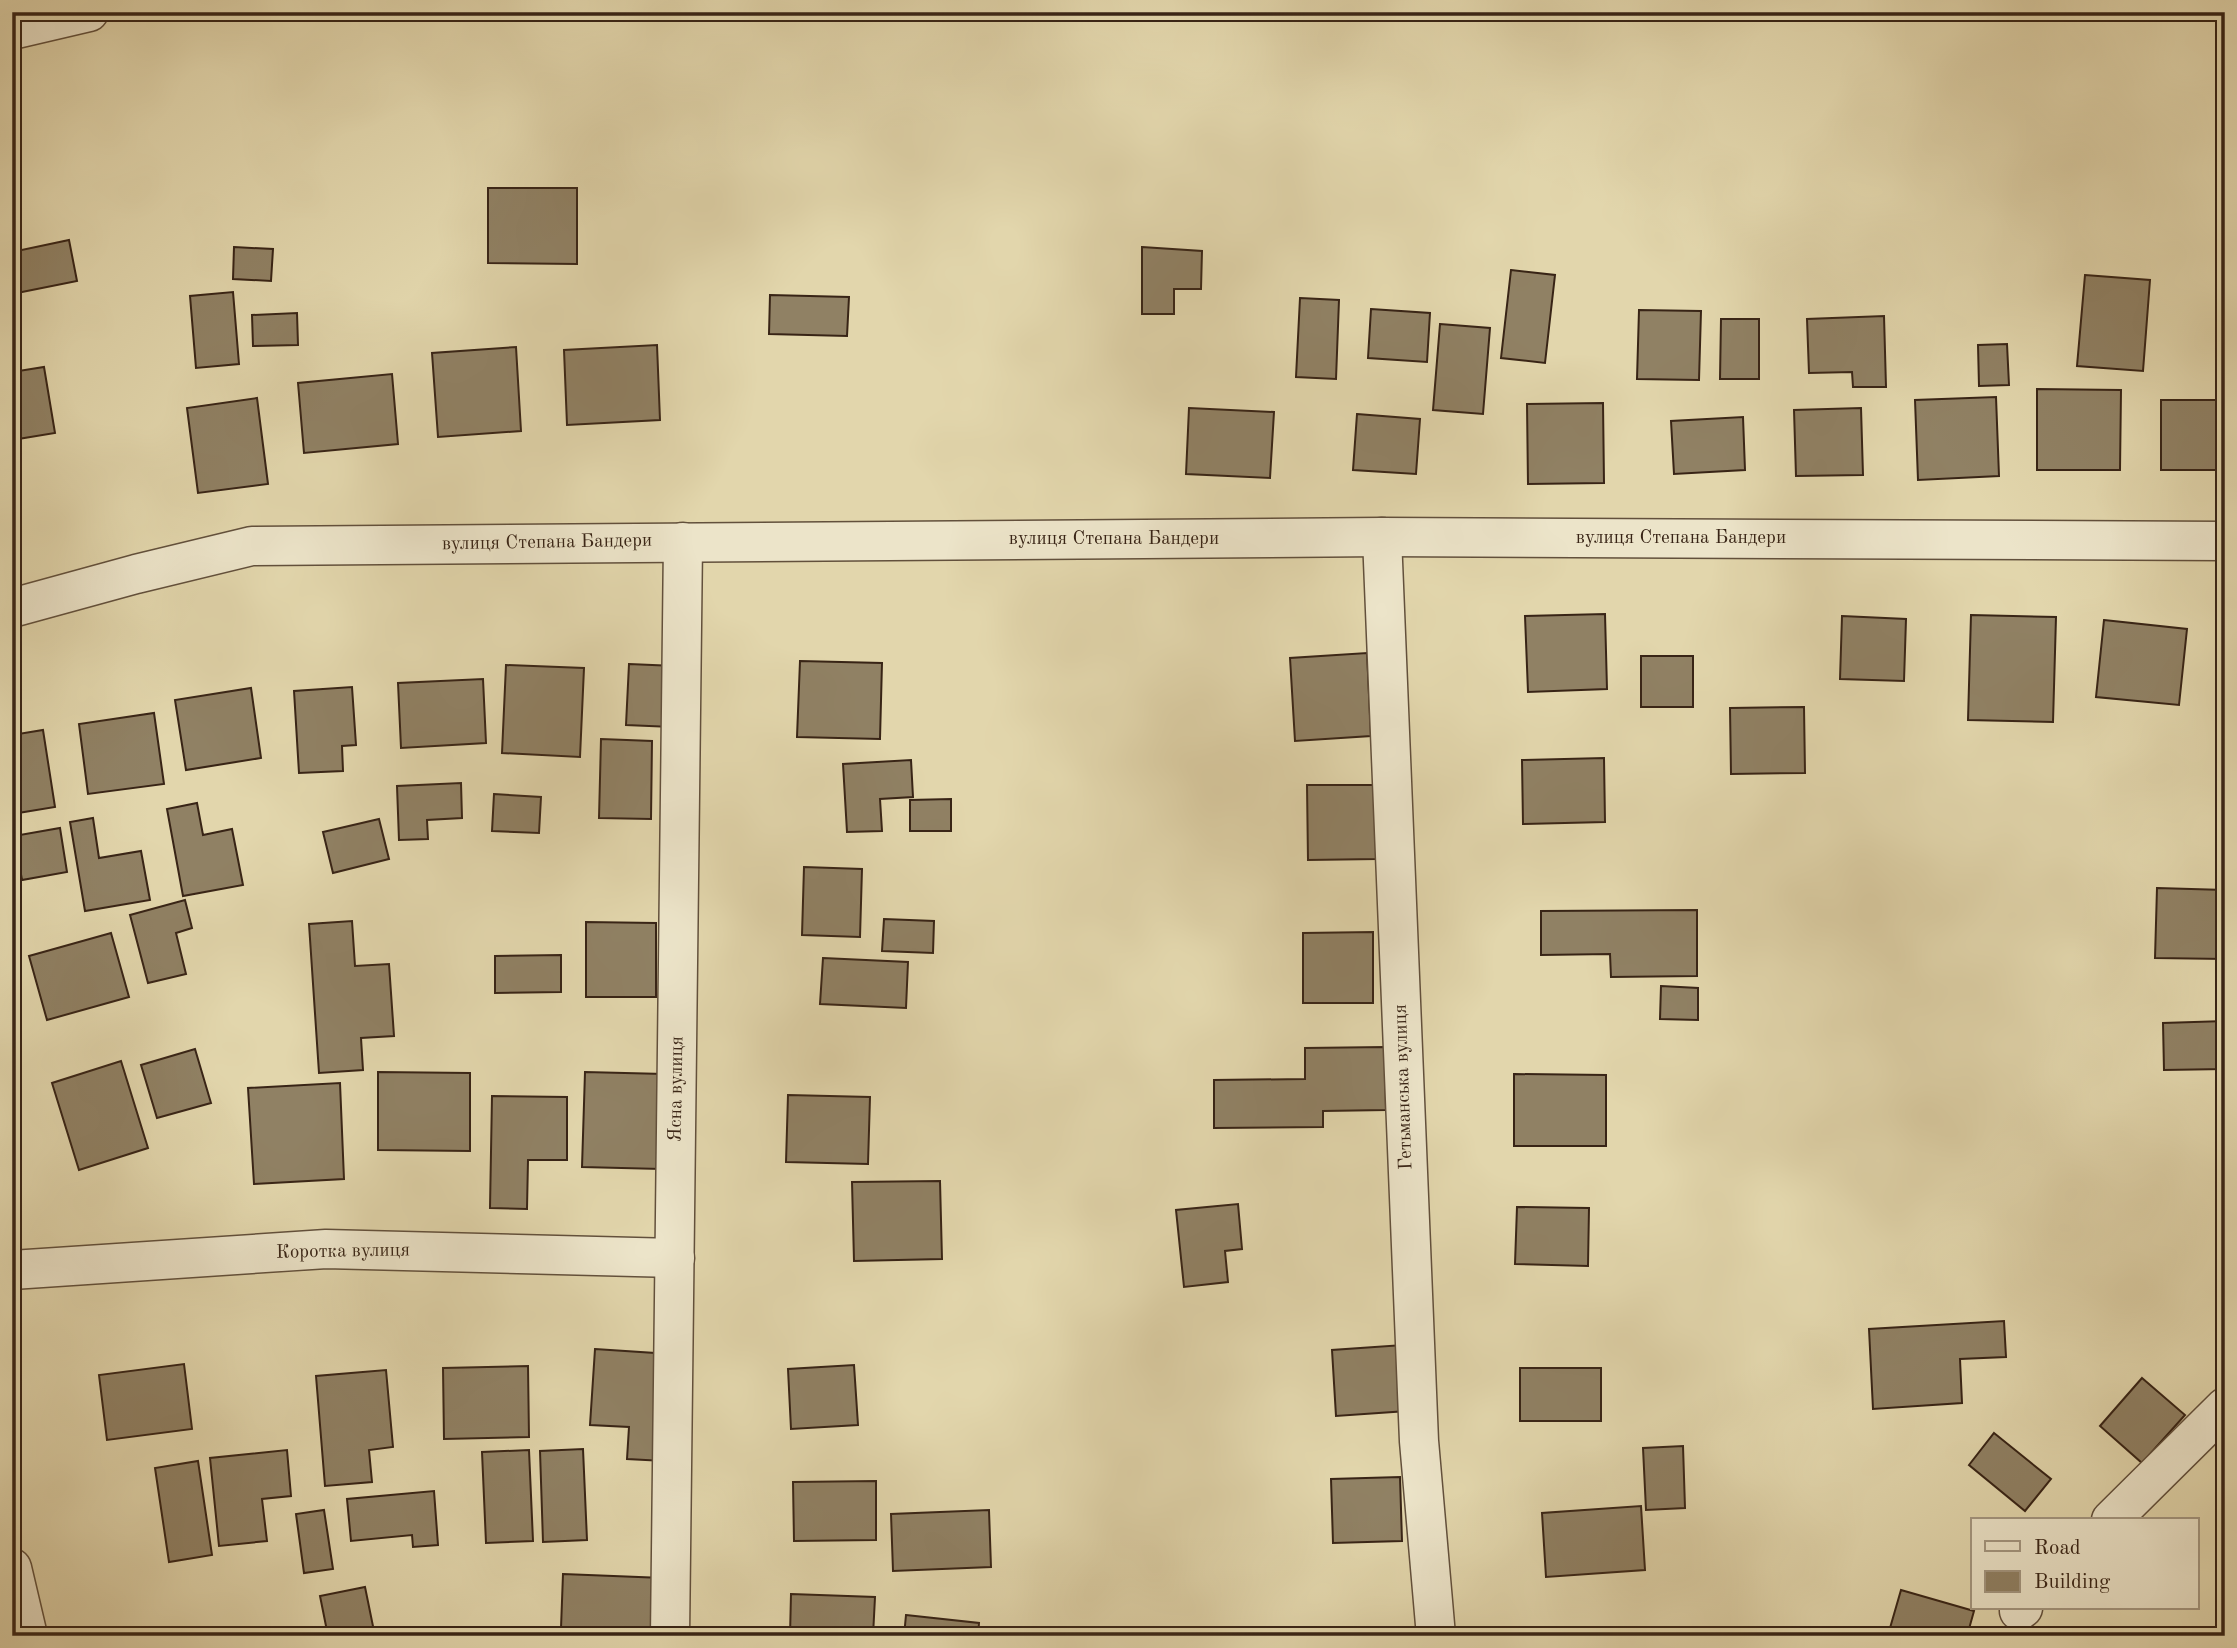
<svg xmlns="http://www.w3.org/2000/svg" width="2237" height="1648" font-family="'Old Standard TT',serif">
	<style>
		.building { fill: #908164; stroke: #382416; stroke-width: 2 }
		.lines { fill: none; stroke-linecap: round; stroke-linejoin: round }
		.minor-casing { stroke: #62503c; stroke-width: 41 }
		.tertiary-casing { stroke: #62503c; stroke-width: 41 }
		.minor { stroke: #ece4c9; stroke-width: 38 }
		.tertiary { stroke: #ece4c9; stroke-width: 38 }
		.labels { text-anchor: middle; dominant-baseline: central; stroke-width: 6; stroke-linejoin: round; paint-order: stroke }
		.street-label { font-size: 19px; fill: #382416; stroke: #ece4c9 }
	</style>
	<rect width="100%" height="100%" fill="#e2d6ac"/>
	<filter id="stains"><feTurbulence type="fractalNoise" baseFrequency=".00286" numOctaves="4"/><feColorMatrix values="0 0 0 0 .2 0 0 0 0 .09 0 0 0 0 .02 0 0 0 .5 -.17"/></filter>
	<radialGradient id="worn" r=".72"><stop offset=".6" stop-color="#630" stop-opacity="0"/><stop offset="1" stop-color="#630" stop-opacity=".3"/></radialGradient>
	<g class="building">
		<path d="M488 188H577V264L488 263Z"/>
		<path d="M69 240 77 281 12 294V252Z"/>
		<path d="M234 247 273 249 271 281 233 279Z"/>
		<path d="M1142 247 1202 251 1201 289H1174V314H1142Z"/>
		<path d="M1511 270 1555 275 1545 363 1501 358Z"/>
		<path d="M2085 275 2150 280 2143 371 2077 366Z"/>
		<path d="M233 292 239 364 196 368 190 296Z"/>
		<path d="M770 295 849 297 847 336 769 334Z"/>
		<path d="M1300 298 1339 300 1336 379 1296 377Z"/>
		<path d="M1371 309 1430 313 1427 362 1368 358Z"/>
		<path d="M1639 310 1701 311 1699 380 1637 379Z"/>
		<path d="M297 313 298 345 253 346 252 315Z"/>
		<path d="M1884 316 1886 387H1853L1852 372 1809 373 1807 319Z"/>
		<path d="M1721 319H1759V379H1720Z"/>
		<path d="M1440 324 1490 328 1483 414 1433 410Z"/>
		<path d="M2007 344 2009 385 1979 386 1978 345Z"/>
		<path d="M657 345 660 420 567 425 564 350Z"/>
		<path d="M516 347 521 431 438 437 432 353Z"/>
		<path d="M44 367 55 433 12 440V372Z"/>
		<path d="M392 374 398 444 304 453 298 383Z"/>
		<path d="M2037 389 2121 390 2120 470H2037Z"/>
		<path d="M1996 397 1999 476 1918 480 1915 400Z"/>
		<path d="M257 398 268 484 198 493 187 408Z"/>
		<rect x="2161" y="400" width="64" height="70"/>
		<path d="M1603 403 1604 483 1528 484 1527 404Z"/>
		<path d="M1189 408 1274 412 1270 478 1186 474Z"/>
		<path d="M1861 408 1863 475 1796 476 1794 410Z"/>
		<path d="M1357 414 1420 419 1416 474 1353 470Z"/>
		<path d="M1743 417 1745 470 1674 474 1671 421Z"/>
		<path d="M1605 614 1607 689 1528 692 1525 616Z"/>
		<path d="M1971 615 2056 617 2053 722 1968 720Z"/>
		<path d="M1842 616 1906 619 1904 681 1840 679Z"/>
		<path d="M2104 620 2187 629 2179 705 2096 697Z"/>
		<path d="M1367 653 1371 736 1295 741 1290 658Z"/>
		<rect x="1641" y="656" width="52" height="51"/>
		<path d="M800 661 882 663 880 739 797 737Z"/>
		<path d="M629 664 675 666 672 727 626 725Z"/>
		<path d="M506 665 584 668 580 757 502 753Z"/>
		<path d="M483 679 486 743 401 748 398 683Z"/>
		<path d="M352 687 356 745 342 746 343 771 299 773 294 691Z"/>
		<path d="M251 688 261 758 186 770 175 700Z"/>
		<path d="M1804 707 1805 773 1731 774 1730 708Z"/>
		<path d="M154 713 164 784 88 794 79 724Z"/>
		<path d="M43 730 55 807 12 814V735Z"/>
		<path d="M601 739 652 741 651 819 599 818Z"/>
		<path d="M1604 758 1605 822 1523 824 1522 760Z"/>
		<path d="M911 760 913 797 880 799 882 831 847 832 843 764Z"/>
		<path d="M461 783 462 818 427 820 428 839 399 840 397 786Z"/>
		<path d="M1307 785H1376L1377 859 1308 860Z"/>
		<path d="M494 794 541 797 539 833 492 831Z"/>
		<path d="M951 799V831H910V800Z"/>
		<path d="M197 803 203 835 232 829 243 885 183 896 167 809Z"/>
		<path d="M93 818 99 858 141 851 150 900 85 911 70 822Z"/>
		<path d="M379 819 389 859 333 873 323 832Z"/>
		<path d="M60 828 67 872 22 880 14 836Z"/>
		<path d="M804 867 862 869 860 937 802 935Z"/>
		<path d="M2157 888 2225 890V959L2155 958Z"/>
		<path d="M185 900 192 928 176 933 186 974 148 983 130 915Z"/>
		<path d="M1697 910V976L1611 977 1610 954 1541 955V911Z"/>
		<path d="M884 919 934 921 933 953 882 951Z"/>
		<path d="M352 921 355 966 389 964 394 1036 361 1038 363 1070 319 1073 309 924Z"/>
		<path d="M586 922 656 923V997H586Z"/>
		<path d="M1373 932V1003H1303V933Z"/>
		<path d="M111 933 129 997 47 1020 29 956Z"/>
		<path d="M561 955V992L495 993V956Z"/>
		<path d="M823 958 908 962 906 1008 820 1004Z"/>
		<path d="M1661 986 1698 988V1020L1660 1019Z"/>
		<path d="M2225 1021V1069L2164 1070 2163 1023Z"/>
		<path d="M1385 1047 1386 1110 1323 1111V1127L1214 1128V1080L1305 1079V1048Z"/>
		<path d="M195 1049 211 1103 157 1118 141 1065Z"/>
		<path d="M121 1061 148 1148 79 1170 52 1083Z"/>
		<path d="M378 1072 470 1073V1151L378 1150Z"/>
		<path d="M585 1072 664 1074 661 1169 582 1167Z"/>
		<path d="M1514 1074 1606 1075V1146H1514Z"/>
		<path d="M340 1083 344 1179 254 1184 248 1088Z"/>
		<path d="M788 1095 870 1097 868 1164 786 1162Z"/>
		<path d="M492 1096 567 1097V1160H528L527 1209 490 1208Z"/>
		<path d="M940 1181 942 1259 854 1261 852 1182Z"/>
		<path d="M1238 1204 1242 1249 1225 1251 1228 1282 1184 1287 1176 1210Z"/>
		<path d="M1517 1207 1589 1208 1588 1266 1515 1264Z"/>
		<path d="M2004 1321 2006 1357 1960 1359 1962 1403 1873 1409 1869 1329Z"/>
		<path d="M1403 1345 1407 1411 1336 1416 1332 1350Z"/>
		<path d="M595 1349 670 1354 664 1461 627 1459 629 1427 590 1425Z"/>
		<path d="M184 1364 192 1429 107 1440 99 1375Z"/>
		<path d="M854 1365 858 1425 791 1429 788 1369Z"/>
		<path d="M528 1366 529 1437 444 1439 443 1368Z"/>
		<rect x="1520" y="1368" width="81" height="53"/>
		<path d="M386 1370 393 1447 369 1450 372 1482 325 1486 316 1376Z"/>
		<path d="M2142 1378 2185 1415 2142 1463 2100 1426Z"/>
		<path d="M1994 1433 2051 1479 2025 1511 1969 1465Z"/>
		<path d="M1683 1446 1685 1508 1646 1510 1643 1448Z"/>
		<path d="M583 1449 587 1540 543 1542 540 1451Z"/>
		<path d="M287 1450 291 1496 262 1499 267 1541 219 1546 210 1458Z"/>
		<path d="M529 1450 533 1541 486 1543 482 1452Z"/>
		<path d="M198 1461 212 1555 169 1562 155 1468Z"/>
		<path d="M1400 1477 1402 1541 1333 1543 1331 1479Z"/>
		<path d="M876 1481V1540L794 1541 793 1482Z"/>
		<path d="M434 1491 438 1545 413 1547 412 1535 351 1541 347 1499Z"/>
		<path d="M1641 1506 1645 1570 1546 1577 1542 1513Z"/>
		<path d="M324 1510 333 1569 304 1573 296 1514Z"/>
		<path d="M989 1510 991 1567 893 1571 891 1514Z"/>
		<path d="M563 1574 663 1578 660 1636H583L584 1629 561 1628Z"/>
		<path d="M365 1587 375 1636H328L320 1596Z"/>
		<path d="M1901 1590 1974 1611 1967 1636H1917L1890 1628Z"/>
		<path d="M791 1594 875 1597 873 1636H790Z"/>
		<path d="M906 1615 979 1623 978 1636H904Z"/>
	</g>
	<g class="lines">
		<defs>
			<g id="minor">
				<path d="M12 30 89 12"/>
				<path d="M1382 537 1419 1441 1436 1636"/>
				<path d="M12 1270 326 1249 675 1258"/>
				<path d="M2111 1520 2225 1407"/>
				<path d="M12 1568 28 1636"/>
				<path d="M2019 1611 2023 1608"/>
				<path d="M670 1636 683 542"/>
			</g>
			<path id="tertiary" d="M12 608 136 574 252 546 1382 537 2225 541"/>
		</defs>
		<use href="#minor" class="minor-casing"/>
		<use href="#tertiary" class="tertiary-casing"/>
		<use href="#minor" class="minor"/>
		<use href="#tertiary" class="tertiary"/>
	</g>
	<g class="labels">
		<g class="street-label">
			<text x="1681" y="538">вулиця Степана Бандери</text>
			<text x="1114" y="539">вулиця Степана Бандери</text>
			<text transform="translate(547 543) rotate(-1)">вулиця Степана Бандери</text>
			<text transform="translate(1404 1087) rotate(-92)">Гетьманська вулиця</text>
			<text transform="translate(677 1089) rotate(-89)">Ясна вулиця</text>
			<text transform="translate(343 1252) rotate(-1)">Коротка вулиця</text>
		</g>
	</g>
	<rect width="2237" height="1648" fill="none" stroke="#e2d6ac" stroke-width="42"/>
	<rect x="14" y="14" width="2209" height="1620" fill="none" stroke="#382416" stroke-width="3.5"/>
	<rect x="21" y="21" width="2195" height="1606" fill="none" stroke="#382416" stroke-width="2"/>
	<rect x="1971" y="1518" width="228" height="91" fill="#ece4c9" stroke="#a49781" stroke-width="2"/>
	<rect x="1985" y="1541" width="35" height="10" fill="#ece4c9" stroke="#a49781" stroke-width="2"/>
	<text x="2034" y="1554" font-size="21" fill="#382416">Road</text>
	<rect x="1985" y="1571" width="35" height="21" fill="#908164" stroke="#a49781" stroke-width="2"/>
	<text x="2034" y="1588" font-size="21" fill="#382416">Building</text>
	<rect width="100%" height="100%" filter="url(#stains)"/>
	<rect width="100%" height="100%" fill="url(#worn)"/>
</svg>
